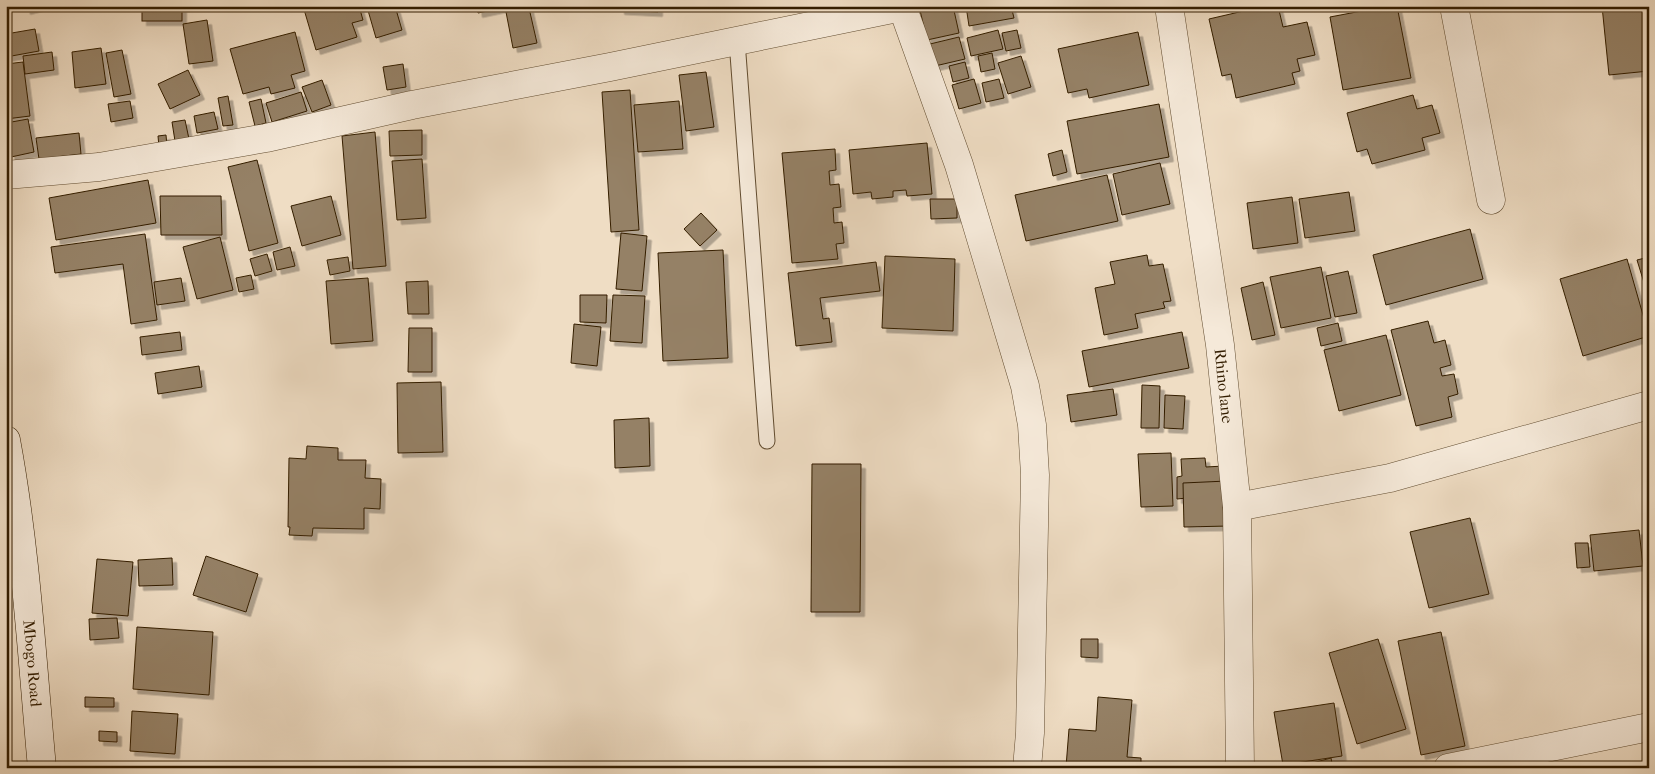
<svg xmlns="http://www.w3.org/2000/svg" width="1655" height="774" font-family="'IM FELL French Canon',serif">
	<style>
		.building { fill: #958166; stroke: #331d00; filter: url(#shadow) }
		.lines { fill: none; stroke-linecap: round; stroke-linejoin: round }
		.service-casing { stroke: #624d31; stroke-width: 17 }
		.minor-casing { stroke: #624d31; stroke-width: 29 }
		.secondary-casing { stroke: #331d00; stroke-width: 29 }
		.service { stroke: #f5e9d9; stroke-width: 15 }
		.minor { stroke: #f5e9d9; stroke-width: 28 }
		.secondary { stroke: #f5e9d9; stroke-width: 28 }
		.labels { text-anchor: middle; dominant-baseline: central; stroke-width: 5; stroke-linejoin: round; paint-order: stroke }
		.street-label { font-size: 16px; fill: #331d00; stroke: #f5e9d9 }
	</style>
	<defs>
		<filter id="shadow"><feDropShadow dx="4.5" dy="4.5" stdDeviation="0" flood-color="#0004"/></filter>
	</defs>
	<rect width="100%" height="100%" fill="#efddc4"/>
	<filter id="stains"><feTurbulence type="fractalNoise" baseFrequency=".004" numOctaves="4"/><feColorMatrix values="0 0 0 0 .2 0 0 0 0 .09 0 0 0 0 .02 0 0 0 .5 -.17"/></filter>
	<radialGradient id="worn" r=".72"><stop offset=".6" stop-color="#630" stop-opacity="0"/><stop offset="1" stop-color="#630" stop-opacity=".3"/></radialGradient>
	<g class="building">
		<path d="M25 6H41L26 10Z"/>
		<rect x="142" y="6" width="40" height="15"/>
		<path d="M303 6H359L363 20 352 23 357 37 316 50Z"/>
		<path d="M371 6H395L402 30 376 38 367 7Z"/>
		<path d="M477 6H511L478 13Z"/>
		<path d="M620 6H658V12L620 10Z"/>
		<path d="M919 6H953L959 33 927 40Z"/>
		<path d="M966 6H1011L1014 18 969 26Z"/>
		<path d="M1265 6H1278L1283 27 1307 22 1315 55 1297 59 1300 71 1292 73 1295 84 1236 98 1231 74 1222 76 1209 19Z"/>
		<path d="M1388 6H1397L1411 78 1343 90 1330 17Z"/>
		<path d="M1602 6H1649V71L1609 75Z"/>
		<path d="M529 8 537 43 513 48 506 12Z"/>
		<path d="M207 20 213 61 189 64 183 24Z"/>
		<path d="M35 29 39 51 6 57V34Z"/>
		<path d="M998 30 1003 49 971 56 967 38Z"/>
		<path d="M1017 30 1021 48 1006 51 1002 33Z"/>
		<path d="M295 32 305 71 291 75 295 88 271 94 269 87 243 94 230 49Z"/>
		<path d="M1138 32 1149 85 1089 98 1087 89 1068 93 1058 49Z"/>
		<path d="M959 37 965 59 935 66 930 44Z"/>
		<path d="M101 48 106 84 75 88 72 52Z"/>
		<path d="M122 50 131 94 114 97 106 53Z"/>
		<path d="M52 52 54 70 25 74 23 56Z"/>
		<path d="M992 53 995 69 981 72 978 56Z"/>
		<path d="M1021 56 1031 87 1008 94 998 63Z"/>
		<path d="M23 62 30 116 6 119V64Z"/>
		<path d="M965 62 969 78 953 82 949 66Z"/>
		<path d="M403 64 406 87 387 90 383 67Z"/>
		<path d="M188 70 200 95 170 109 158 84Z"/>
		<path d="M706 72 714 127 686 131 679 75Z"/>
		<path d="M974 79 981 103 959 109 952 85Z"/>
		<path d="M999 79 1004 98 986 102 982 83Z"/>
		<path d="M322 80 331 105 312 112 302 87Z"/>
		<path d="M630 90 639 230 611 232 602 92Z"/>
		<path d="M301 92 307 111 272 122 266 103Z"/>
		<path d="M1413 95 1417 109 1432 105 1440 133 1422 138 1425 150 1372 164 1367 149 1357 152 1347 113Z"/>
		<path d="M228 96 233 125 223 126 218 98Z"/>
		<path d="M261 99 266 123 255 126 249 102Z"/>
		<path d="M130 101 133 118 111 122 108 104Z"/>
		<path d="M679 101 683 149 638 152 634 105Z"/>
		<path d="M1159 104 1169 157 1077 174 1067 121Z"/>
		<path d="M214 112 218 129 197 133 194 116Z"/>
		<path d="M28 119 34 152 11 157 6 135V123Z"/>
		<path d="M185 120 189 139 175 141 172 122Z"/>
		<path d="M422 130V155L390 156 389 131Z"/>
		<path d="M375 132 386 266 353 269 342 136Z"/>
		<path d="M79 133 81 154 39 159 36 138Z"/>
		<path d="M166 135 167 146 159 147 158 136Z"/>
		<path d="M927 143 932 194 907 196 906 190 893 191V197L872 199 871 192 853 194 849 150Z"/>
		<path d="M835 149 836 170 829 171 830 185 839 184 841 207 833 208 834 223 842 222 844 243 836 244 838 259 792 263 782 153Z"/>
		<path d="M1062 150 1067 172 1053 176 1048 154Z"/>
		<path d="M422 159 426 218 397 220 392 161Z"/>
		<path d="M257 160 278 243 249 251 228 167Z"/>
		<path d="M1160 163 1170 204 1122 215 1113 174Z"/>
		<path d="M1107 175 1118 221 1026 241 1015 195Z"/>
		<path d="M148 180 156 223 56 240 49 198Z"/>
		<path d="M1349 192 1355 231 1305 238 1299 199Z"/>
		<path d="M160 196H221L222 235H161Z"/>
		<path d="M331 196 341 235 302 246 291 206Z"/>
		<path d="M1292 197 1298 243 1253 249 1247 203Z"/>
		<path d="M930 199H957V218L931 219Z"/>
		<path d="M701 213 717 230 700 246 684 229Z"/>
		<path d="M1470 229 1483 279 1386 305 1373 255Z"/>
		<path d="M621 233 647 236 642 291 616 289Z"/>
		<path d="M145 234 157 320 131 324 123 264 55 273 51 247Z"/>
		<path d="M220 237 233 290 197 299 183 247Z"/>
		<path d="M290 247 295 266 277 270 273 252Z"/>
		<path d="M723 250 728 358 663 361 658 253Z"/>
		<path d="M267 254 272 271 255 276 250 259Z"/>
		<path d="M1147 255 1149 266 1163 264 1171 301 1163 302 1165 308 1135 314 1138 328 1104 335 1095 288 1115 284 1110 262Z"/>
		<path d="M885 256 955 259 953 331 882 328Z"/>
		<path d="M348 257 350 271 330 275 327 260Z"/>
		<path d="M1649 257V299L1637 260Z"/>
		<path d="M1627 259 1649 336 1583 356 1560 279Z"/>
		<path d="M876 262 880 291 820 298 823 319 829 318 832 342 796 346 788 273Z"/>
		<path d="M1321 267 1331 318 1281 328 1270 277Z"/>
		<path d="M1348 271 1357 313 1335 317 1326 276Z"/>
		<path d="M251 275 254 289 239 292 236 278Z"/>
		<path d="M181 278 185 301 157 305 154 282Z"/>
		<path d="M368 278 373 341 331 344 326 281Z"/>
		<path d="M428 281 429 314H408L406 282Z"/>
		<path d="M1263 282 1275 335 1252 340 1241 288Z"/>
		<path d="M580 295H607L606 323 580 322Z"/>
		<path d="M613 295 645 296 642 343 610 341Z"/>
		<path d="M1428 321 1434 343 1445 340 1451 365 1440 368 1442 376 1454 374 1458 394 1448 397 1452 417 1416 426 1391 330Z"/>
		<path d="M1338 323 1342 341 1321 346 1317 328Z"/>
		<path d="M574 324 601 327 597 366 571 363Z"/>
		<path d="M409 328H432V372H408Z"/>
		<path d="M180 332 182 350 142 355 140 337Z"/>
		<path d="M1182 332 1189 368 1089 387 1082 351Z"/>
		<path d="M1386 335 1401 395 1339 411 1324 350Z"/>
		<path d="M199 366 202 387 158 394 155 373Z"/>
		<path d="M441 382 443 452 398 453 397 383Z"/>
		<path d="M1142 385 1160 386 1159 428H1141Z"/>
		<path d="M1113 389 1117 415 1071 422 1067 395Z"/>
		<path d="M1165 395 1185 396 1183 429 1164 428Z"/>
		<path d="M649 418 650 466 615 468 614 420Z"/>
		<path d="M307 446 338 448V460H366L365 478 381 479 380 509 364 508V529L313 528 312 536 289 535 290 527H288L289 458 306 459Z"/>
		<path d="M1171 453 1173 506 1141 507 1138 454Z"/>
		<path d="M1649 455V472L1644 456Z"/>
		<path d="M1205 458 1206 467 1224 466 1225 492H1219L1220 507 1188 509 1187 498 1177 499V477L1182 476 1181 459Z"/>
		<path d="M812 464H861L860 612H811Z"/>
		<path d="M1227 481 1229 526 1184 527 1183 483Z"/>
		<path d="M1470 518 1489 594 1429 608 1410 532Z"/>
		<path d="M1639 530 1643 566 1594 571 1590 535Z"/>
		<path d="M1575 543H1588L1590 567 1577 568Z"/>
		<path d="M206 556 258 574 246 612 193 595Z"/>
		<path d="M172 558 173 585 139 586 138 560Z"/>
		<path d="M97 559 133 562 128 616 92 613Z"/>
		<path d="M117 618 119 638 90 640 89 619Z"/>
		<path d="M137 627 213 632 209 695 133 689Z"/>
		<path d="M1441 632 1465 746 1421 755 1398 641Z"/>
		<path d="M1081 639H1098V658L1081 657Z"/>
		<path d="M1378 639 1406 729 1357 744 1329 653Z"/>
		<path d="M85 697 114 698V707H85Z"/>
		<path d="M1098 697 1132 700 1127 757 1141 758V768L1066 767 1069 729 1096 731Z"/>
		<path d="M1334 703 1342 756 1283 765 1274 712Z"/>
		<path d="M132 711 178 714 175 754 130 751Z"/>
		<path d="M99 731 117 732V742L99 741Z"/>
		<path d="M1331 758 1333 768H1294Z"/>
		<rect x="817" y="766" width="27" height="2"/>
	</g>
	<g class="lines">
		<defs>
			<path id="service" d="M737 41 767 441"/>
			<g id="minor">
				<path d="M902 6 959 165 1025 386 1032 425 1035 475 1030 733 1027 768"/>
				<path id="s1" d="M1169 6 1220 345 1237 507 1240 768"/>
				<path d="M1454 6 1491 200"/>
				<path d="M6 175 99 167 266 138 412 105 610 67 902 7"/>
				<path d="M1237 507 1390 478 1649 405"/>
				<path d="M1448 768 1649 727"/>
			</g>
			<g id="secondary">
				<path id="s2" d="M6 440C26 548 32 659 42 768"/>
			</g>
		</defs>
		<use href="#service" class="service-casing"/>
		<use href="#minor" class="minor-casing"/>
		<use href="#secondary" class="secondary-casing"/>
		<use href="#service" class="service"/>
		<use href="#minor" class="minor"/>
		<use href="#secondary" class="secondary"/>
	</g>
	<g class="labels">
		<g class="street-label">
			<text stroke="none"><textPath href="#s1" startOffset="384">Rhino lane</textPath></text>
			<text stroke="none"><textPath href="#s2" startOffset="225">Mbogo Road</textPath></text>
		</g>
	</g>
	<rect width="1655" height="774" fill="none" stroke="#efddc4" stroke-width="25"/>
	<rect x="8" y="8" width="1640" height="759" fill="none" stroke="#331d00" stroke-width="2.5"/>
	<rect x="12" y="12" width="1630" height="749" fill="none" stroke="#331d00"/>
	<rect width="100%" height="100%" filter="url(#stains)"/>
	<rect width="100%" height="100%" fill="url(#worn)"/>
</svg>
